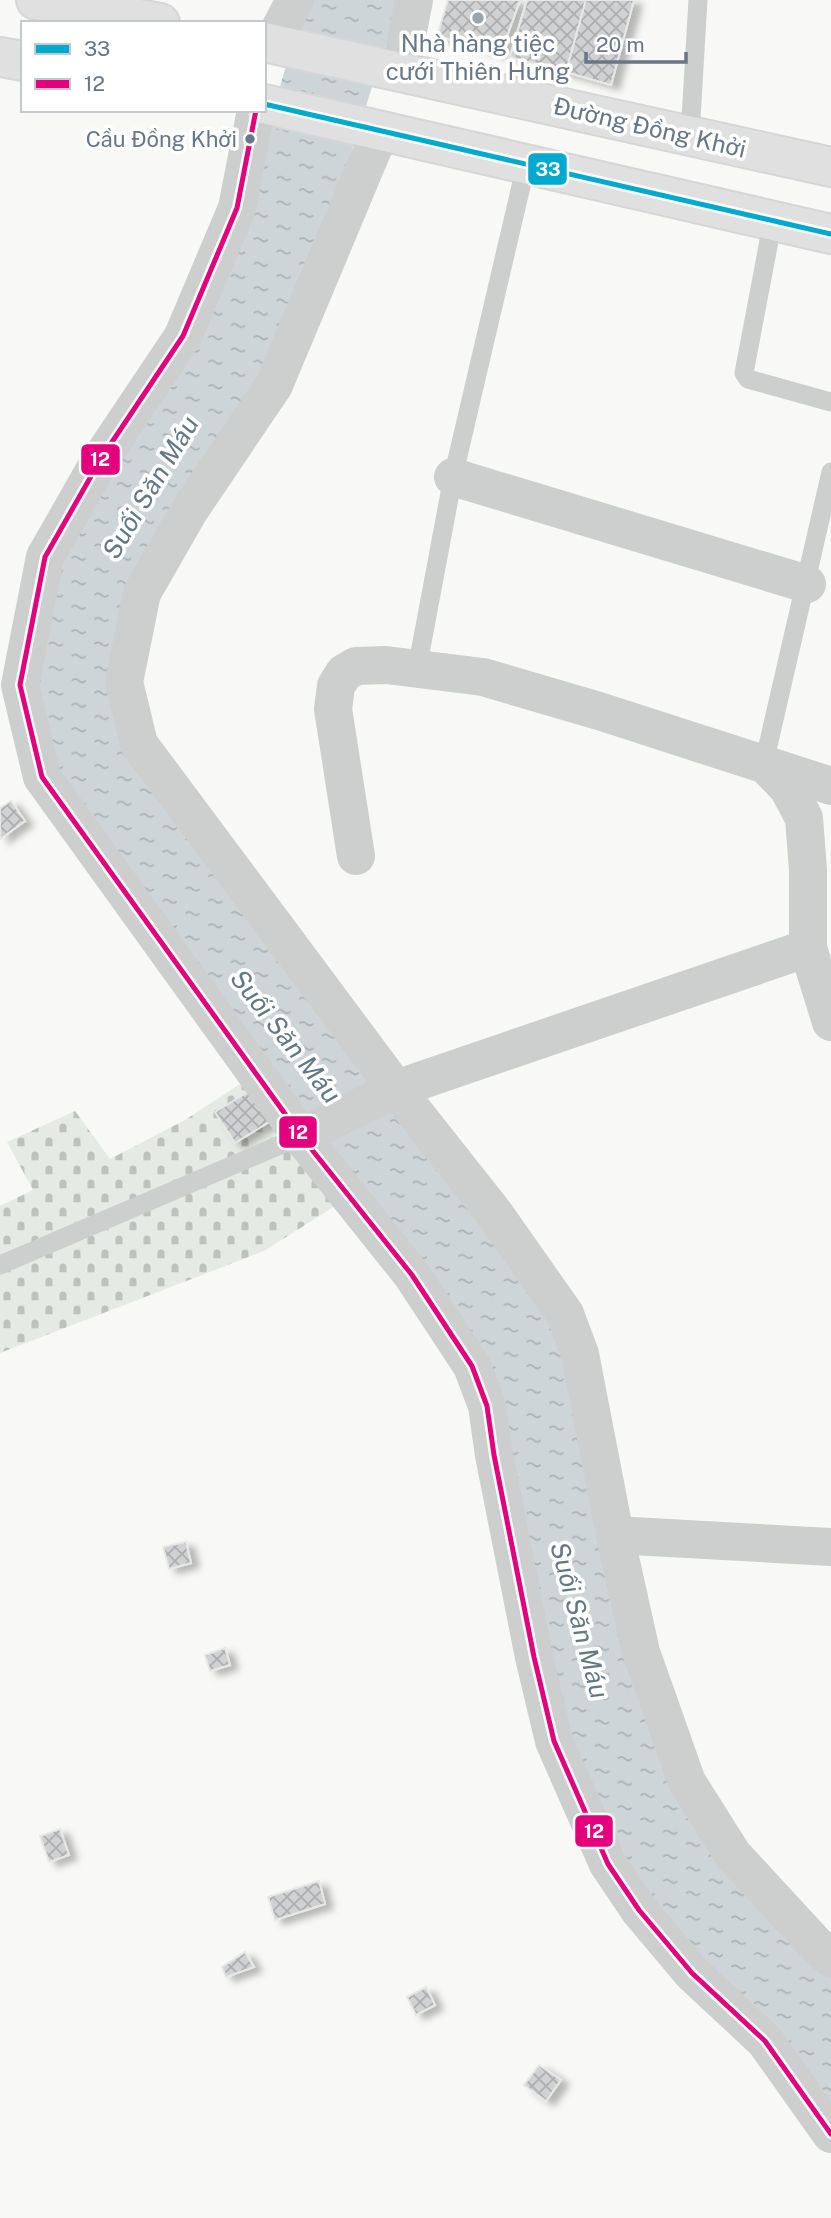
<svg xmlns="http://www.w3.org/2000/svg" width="831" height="2218" font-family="'Public Sans',sans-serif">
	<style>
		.cemetery { fill: url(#cemetery-stones) }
		.water { fill: url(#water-ripples) }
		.building { fill: url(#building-cross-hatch); stroke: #e7e7e6; stroke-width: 2; filter: url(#shadow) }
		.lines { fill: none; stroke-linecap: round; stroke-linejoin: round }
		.secondary-casing { stroke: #d5d6d7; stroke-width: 42 }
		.lane { stroke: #cdcece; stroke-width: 19 }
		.street { stroke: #cdcece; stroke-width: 38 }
		.secondary { stroke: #e0e0e1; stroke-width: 38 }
		.bus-1-casing { stroke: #fff; stroke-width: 10 }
		.bus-2-casing { stroke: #fff; stroke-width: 10 }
		.bus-1 { stroke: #00a9ce; stroke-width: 5 }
		.bus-2 { stroke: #e5007d; stroke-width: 5 }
		.poi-dot { fill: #9aa4ae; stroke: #fff; stroke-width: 2.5 }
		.bus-dot { fill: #687787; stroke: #fff; stroke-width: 2.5 }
		.labels { text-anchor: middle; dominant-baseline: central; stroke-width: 7; stroke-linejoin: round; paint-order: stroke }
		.bus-label { font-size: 22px; fill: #687787; stroke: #fff; text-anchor: end }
		.poi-label { font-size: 24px; fill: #687787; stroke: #fff }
		.street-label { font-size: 24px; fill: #687787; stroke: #fff }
		.water-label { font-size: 26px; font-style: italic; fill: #637883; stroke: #fff }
		.line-badge { stroke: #fff; stroke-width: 2.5 }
		.badge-label { font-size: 19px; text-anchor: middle; font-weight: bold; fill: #fff }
	</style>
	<defs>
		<pattern id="cemetery-stones" width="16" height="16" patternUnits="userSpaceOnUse" patternTransform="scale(1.75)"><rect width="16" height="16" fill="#e6eae4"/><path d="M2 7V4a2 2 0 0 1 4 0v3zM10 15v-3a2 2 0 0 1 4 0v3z" fill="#bec2be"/></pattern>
		<pattern id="water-ripples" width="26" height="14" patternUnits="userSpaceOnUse" patternTransform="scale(1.75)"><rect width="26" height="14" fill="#ced5d9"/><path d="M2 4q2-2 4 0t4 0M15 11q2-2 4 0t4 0" fill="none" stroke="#abb2b6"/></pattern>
		<pattern id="building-cross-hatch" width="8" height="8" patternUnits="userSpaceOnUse" patternTransform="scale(1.75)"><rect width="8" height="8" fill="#d0d1d2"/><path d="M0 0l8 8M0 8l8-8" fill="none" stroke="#adaeb0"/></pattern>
		<filter id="shadow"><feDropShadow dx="8" dy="4.5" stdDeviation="3.5" flood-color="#0004"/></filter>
	</defs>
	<rect width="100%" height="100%" fill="#f8f8f7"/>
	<path class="cemetery" d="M246 1080 340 1203 264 1251 0 1353V1206L33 1190 7 1142 75 1111 110 1159 185 1120Z"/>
	<path class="water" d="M309 0H400L325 234 112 683 553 1317 637 1677 831 1972V2111L649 1903 565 1736 499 1402 52 772 32 685 55 564 264 143 293 41Z"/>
	<g class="building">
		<path d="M448 0H520L501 53 437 36Z"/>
		<path d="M527 0H586L566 72 510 57Z"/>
		<path d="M586 0H634L611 85 566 72Z"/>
		<path d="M11 801 25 821 0 839V808Z"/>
		<path d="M253 1089 274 1119 235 1143 215 1112Z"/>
		<path d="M186 1542 191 1563 169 1569 163 1547Z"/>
		<path d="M225 1648 230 1665 210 1671 205 1655Z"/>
		<path d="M60 1829 69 1855 49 1862 40 1836Z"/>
		<path d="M319 1881 325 1904 275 1920 268 1897Z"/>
		<path d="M245 1952 254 1967 226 1977 222 1967Z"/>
		<path d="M426 1987 435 2005 416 2015 407 1997Z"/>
		<path d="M539 2065 561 2080 546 2101 524 2085Z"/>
	</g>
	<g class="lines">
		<defs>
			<g id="secondary">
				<path d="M36 0 160 23"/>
				<path d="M264 42 831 167"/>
				<path d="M0 57 23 61"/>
				<path d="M264 104 831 234"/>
			</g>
		</defs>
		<use href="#secondary" class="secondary-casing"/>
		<g class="lane">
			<path d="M690 136 698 0"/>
			<path d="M773 220 744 373 748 379 831 402"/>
			<path d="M417 669 453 477 526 165"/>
			<path d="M764 763 831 472"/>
			<path d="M0 1265 301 1136"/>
		</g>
		<g class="street">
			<path d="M272 44 295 0"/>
			<path d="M400 71 414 0"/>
			<path d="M256 110 237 208 183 336 102 457 45 557 20 685 42 777 301 1136 412 1275 472 1366 487 1406 494 1455 534 1657 554 1741 608 1864 639 1910 692 1973 765 2041 831 2134"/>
			<path d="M380 132 274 385 189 511 142 593 124 682 139 744 396 1089 494 1213 565 1314 580 1354 615 1535 641 1652 687 1782 733 1855 820 1949 831 1958"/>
			<path d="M453 477 807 584"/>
			<path d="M764 763 788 788 804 818 808 870V948L831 1022"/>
			<path d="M356 856 333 709 336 686 344 673 356 666 386 665 483 677 599 711 831 786"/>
			<path d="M301 1136 396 1089 808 948"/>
			<path d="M615 1535 831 1547"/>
		</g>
		<use href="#secondary" class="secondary"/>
		<defs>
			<path id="bus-1" d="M264 104 831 234"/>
			<path id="bus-2" d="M256 110 237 208 183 336 102 457 45 557 20 685 42 777 301 1136 412 1275 472 1366 487 1406 494 1455 534 1657 554 1741 608 1864 639 1910 692 1973 765 2041 831 2134"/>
		</defs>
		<use href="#bus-1" class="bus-1-casing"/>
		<use href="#bus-2" class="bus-2-casing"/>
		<use href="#bus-1" class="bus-1"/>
		<use href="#bus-2" class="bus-2"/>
	</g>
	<circle class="poi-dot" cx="478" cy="18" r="7"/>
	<circle class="bus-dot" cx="250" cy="139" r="6"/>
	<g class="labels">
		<g class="bus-label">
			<text x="237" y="139">Cầu Đồng Khởi</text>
		</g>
		<g class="poi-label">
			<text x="478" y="43">Nhà hàng tiệc<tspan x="478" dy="28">cưới Thiên Hưng</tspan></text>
		</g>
		<g class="street-label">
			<text transform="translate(650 127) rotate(13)">Đường Đồng Khởi</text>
		</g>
		<g class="water-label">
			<text transform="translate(150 487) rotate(-59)">Suối Săn Máu</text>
			<text transform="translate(286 1036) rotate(52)">Suối Săn Máu</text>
			<text transform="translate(580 1620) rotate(75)">Suối Săn Máu</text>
		</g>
	</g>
	<g class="line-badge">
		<rect x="527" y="152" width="41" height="34" rx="7" fill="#00a9ce"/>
		<rect x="80" y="443" width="41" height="33" rx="7" fill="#e5007d"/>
		<rect x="278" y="1115" width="40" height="34" rx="7" fill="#e5007d"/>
		<rect x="574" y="1814" width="40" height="34" rx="7" fill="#e5007d"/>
	</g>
	<g class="badge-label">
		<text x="548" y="176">33</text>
		<text x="100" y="466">12</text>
		<text x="298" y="1139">12</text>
		<text x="594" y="1838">12</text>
	</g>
	<rect x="21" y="21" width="245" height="91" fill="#ffffff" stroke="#c3c9cf" stroke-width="2"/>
	<rect x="35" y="44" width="35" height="10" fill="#00a9ce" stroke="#c3c9cf" stroke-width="2"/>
	<text x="84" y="56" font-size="21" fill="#687787">33</text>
	<rect x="35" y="79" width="35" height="10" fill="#e5007d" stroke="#c3c9cf" stroke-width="2"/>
	<text x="84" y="91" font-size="21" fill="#687787">12</text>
	<path d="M586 52v10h100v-10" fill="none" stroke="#687787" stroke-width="3.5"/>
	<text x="596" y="52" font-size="21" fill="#687787" stroke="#ffffff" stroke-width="5" paint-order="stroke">20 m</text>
</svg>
